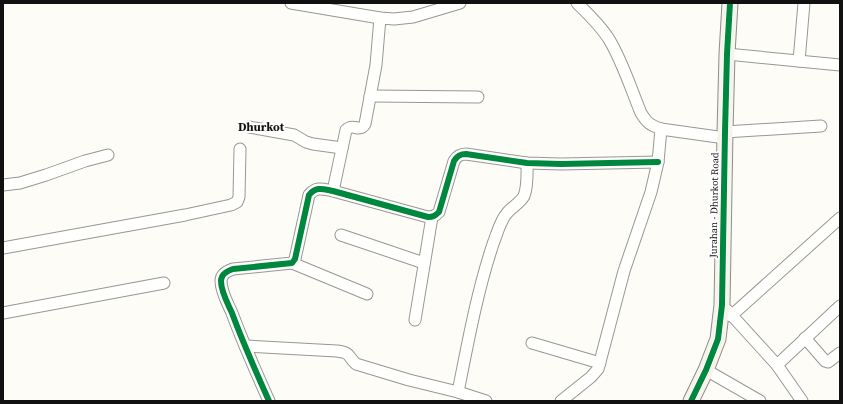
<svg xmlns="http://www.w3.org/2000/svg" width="843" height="404" font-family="'Source Serif 4',serif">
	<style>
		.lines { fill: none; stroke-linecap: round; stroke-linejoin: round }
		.street-casing { stroke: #979795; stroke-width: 13 }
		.secondary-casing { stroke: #8e8d8b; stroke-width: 17 }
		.street { stroke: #fffffe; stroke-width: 11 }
		.secondary { stroke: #f6f4eb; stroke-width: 15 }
		.cycleway-casing { stroke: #fff; stroke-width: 8 }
		.cycleway { stroke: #00873e; stroke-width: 6 }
		.labels { text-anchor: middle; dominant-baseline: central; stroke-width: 4; stroke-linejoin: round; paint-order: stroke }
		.street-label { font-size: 10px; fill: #111; stroke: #fff }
		.quarter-label { font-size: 12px; font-weight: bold; fill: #111; stroke: #fff }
	</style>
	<rect width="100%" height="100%" fill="#fdfcf7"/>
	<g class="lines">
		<defs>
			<g id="street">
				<path d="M291 3 380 18 394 19 413 17 460 3"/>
				<path d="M577 3C589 15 602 27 610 41 623 63 631 89 641 113 647 123 650 125 661 129"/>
				<path d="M727 54 840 65"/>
				<path d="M799 61 804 3"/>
				<path d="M370 96 478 97"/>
				<path d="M249 127 294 135 306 142 313 144 342 148"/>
				<path d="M725 132 821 126"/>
				<path d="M3 185 20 183 46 175 85 161 108 155"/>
				<path d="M333 191 346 130C354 122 359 134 365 124L376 65 380 18"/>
				<path d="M341 235 424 263"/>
				<path d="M3 248 185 215 231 205 237 202 239 197 240 149"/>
				<path d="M292 263 367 294"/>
				<path d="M727 310 777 365 802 401"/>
				<path d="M3 313 164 283"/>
				<path d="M731 316 840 218"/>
				<path d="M415 320 432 217"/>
				<path d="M805 338 825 361 828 362 840 353"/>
				<path d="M532 343 600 363"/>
				<path d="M245 346 337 351C352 353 347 356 356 364L409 380 458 392 486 401"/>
				<path d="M777 365 840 306"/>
				<path d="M706 370 760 401"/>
				<path d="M458 392C468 342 477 292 493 244 497 234 500 221 507 213 512 207 520 203 524 196 528 186 527 173 527 163"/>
				<path d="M269 401C256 372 243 343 232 313 228 304 221 292 221 281 221 274 227 271 233 269L292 263 295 259 309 195C316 186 323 189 333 191L428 217C433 217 435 216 439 212L454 161C457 156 460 154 466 154L527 163 561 164 658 162"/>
				<path d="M561 401 591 377 598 369 601 358 624 271 651 192 658 162 661 129 725 138"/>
			</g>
			<path id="secondary" d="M691 401 706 370 718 339 722 305 725 132 727 54 730 3"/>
		</defs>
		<use href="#street" class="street-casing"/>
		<use href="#secondary" class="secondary-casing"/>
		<use href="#street" class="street"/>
		<use href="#secondary" class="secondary"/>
		<defs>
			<g id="cycleway">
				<path d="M269 401C256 372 243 343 232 313 228 304 221 292 221 281 221 274 227 271 233 269L292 263 295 259 309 195C316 186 323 189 333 191L428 217C433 217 435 216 439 212L454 161C457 156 460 154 466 154L527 163 561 164 658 162"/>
				<path d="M691 401 706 370 718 339 722 305 725 132 727 54 730 3"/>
			</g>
		</defs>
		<use href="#cycleway" class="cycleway-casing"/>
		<use href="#cycleway" class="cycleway"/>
	</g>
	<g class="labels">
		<g class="street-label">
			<text transform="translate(714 205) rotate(-89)">Jurahan - Dhurkot Road</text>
		</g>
		<g class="quarter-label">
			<text x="261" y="127">Dhurkot</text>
		</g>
	</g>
	<rect width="843" height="404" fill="none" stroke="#111111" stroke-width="8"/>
</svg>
